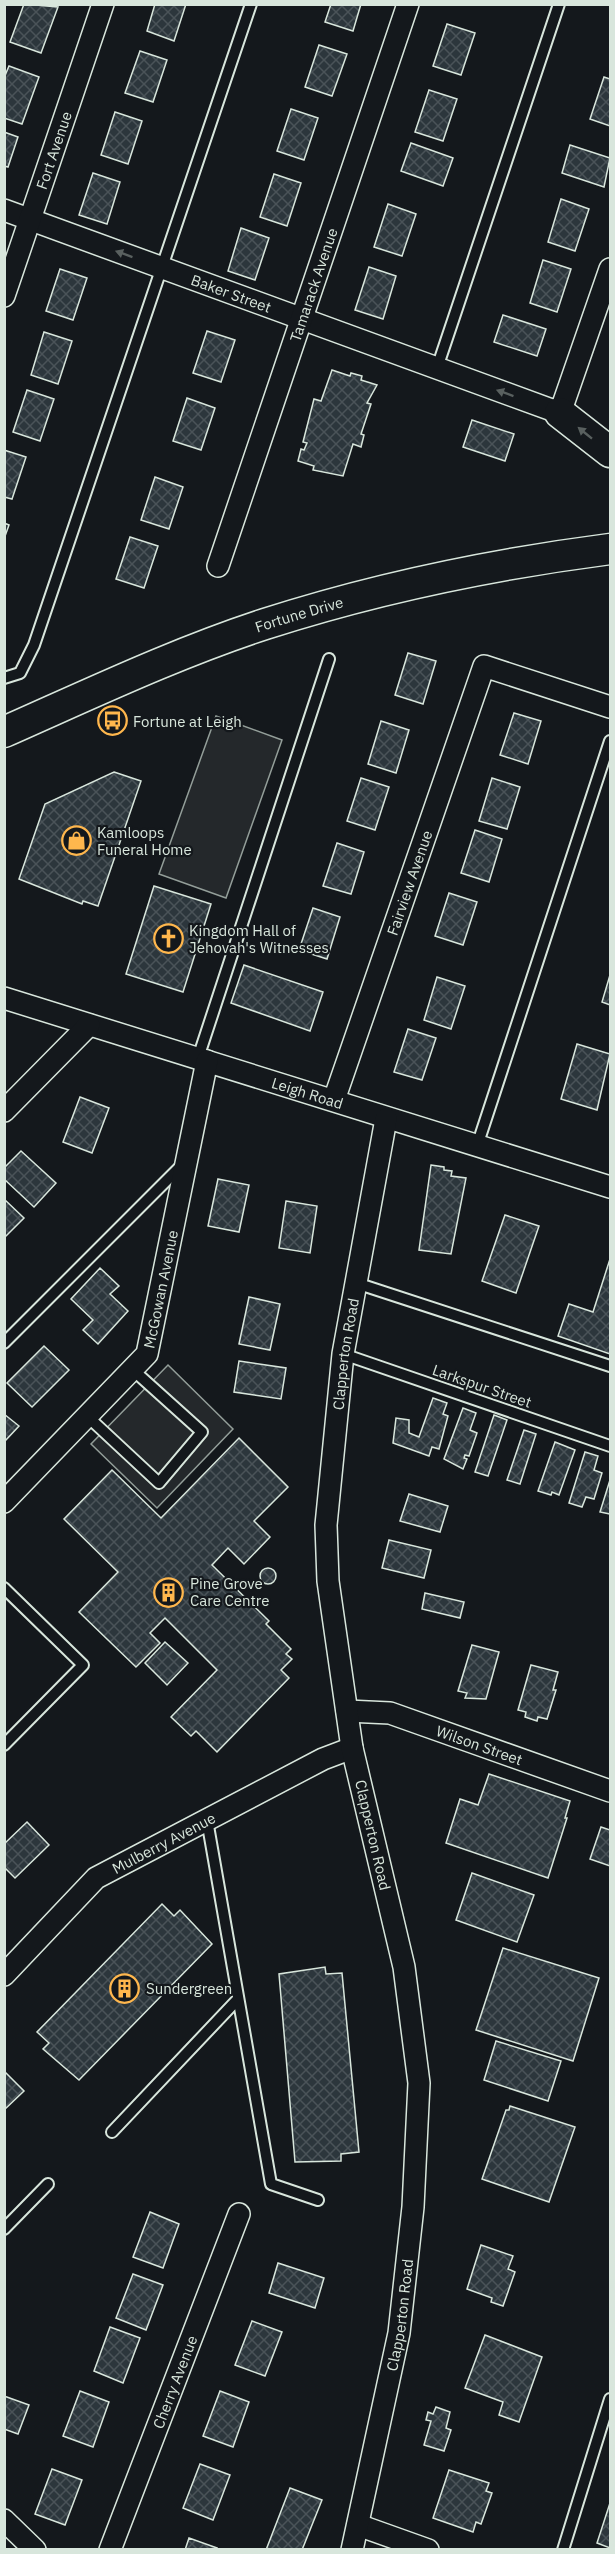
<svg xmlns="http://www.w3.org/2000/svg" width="615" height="2554" font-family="'IBM Plex Sans',sans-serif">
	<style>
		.parking { fill: #24282b; stroke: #939e99; stroke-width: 1.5 }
		.building { fill: url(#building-cross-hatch); stroke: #d8e6dc; stroke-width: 1.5 }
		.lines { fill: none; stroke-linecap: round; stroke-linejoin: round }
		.lane-casing { stroke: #d8e6dc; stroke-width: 14 }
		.street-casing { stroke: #d8e6dc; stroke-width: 24 }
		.secondary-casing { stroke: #d8e6dc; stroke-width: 33 }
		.lane { stroke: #14181c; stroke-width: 10 }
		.street { stroke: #14181c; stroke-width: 21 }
		.secondary { stroke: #14181c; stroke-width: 30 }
		.oneway { fill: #59605f }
		.labels { text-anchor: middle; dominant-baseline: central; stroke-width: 4.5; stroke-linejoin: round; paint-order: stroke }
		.street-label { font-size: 15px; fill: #d8e6dc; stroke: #14181c }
		.poi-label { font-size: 15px; fill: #d8e6dc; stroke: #14181c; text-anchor: start }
	</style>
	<defs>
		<pattern id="building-cross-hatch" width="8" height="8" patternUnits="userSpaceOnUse" patternTransform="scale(1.5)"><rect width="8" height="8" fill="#2c363c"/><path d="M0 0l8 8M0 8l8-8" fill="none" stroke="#4a5358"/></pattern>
	</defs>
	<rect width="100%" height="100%" fill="#14181c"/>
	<g class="parking">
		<path d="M216 716 282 740 226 898 159 874Z"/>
		<path d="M168 1365 233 1429 157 1508 91 1444Z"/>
	</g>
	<g class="building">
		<path d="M24 4 58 7 41 53 10 42Z"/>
		<path d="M155 4H186L174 41 147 31Z"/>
		<path d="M331 4H361L353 31 325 22Z"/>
		<path d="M447 24 475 33 461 75 433 66Z"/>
		<path d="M319 45 347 54 332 96 305 87Z"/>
		<path d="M140 51 167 60 153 102 125 93Z"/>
		<path d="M9 66 39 77 22 124 4 118V78Z"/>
		<path d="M604 77 610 79V126L590 119Z"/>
		<path d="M429 90 457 99 443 141 415 132Z"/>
		<path d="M291 109 318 118 304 160 277 151Z"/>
		<path d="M115 112 142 121 128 164 101 155Z"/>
		<path d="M4 132 18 137 8 167 4 166Z"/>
		<path d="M411 143 453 158 443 186 401 171Z"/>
		<path d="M570 145 610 158 604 187 562 173Z"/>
		<path d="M93 173 120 182 107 224 79 215Z"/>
		<path d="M274 174 301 183 287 226 260 217Z"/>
		<path d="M561 199 589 209 575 251 548 242Z"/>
		<path d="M388 204 416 214 402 256 374 247Z"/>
		<path d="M241 228 269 238 255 280 228 271Z"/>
		<path d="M543 260 571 269 557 312 530 303Z"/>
		<path d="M369 267 396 276 383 319 355 310Z"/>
		<path d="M60 269 87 278 73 320 46 311Z"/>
		<path d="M503 315 546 329 537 356 494 342Z"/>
		<path d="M207 331 235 340 221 382 193 373Z"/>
		<path d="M44 332 72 341 58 384 31 375Z"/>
		<path d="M332 370 350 376 351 373 362 376 361 380 377 385 367 403 371 404 361 434 364 435 361 447 353 444 343 476 313 470 314 466 298 461 301 449 304 450 307 443 303 442 314 399 321 401Z"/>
		<path d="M27 390 54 399 40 441 13 432Z"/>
		<path d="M187 398 215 408 201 450 173 441Z"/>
		<path d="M472 420 514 434 505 461 463 447Z"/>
		<path d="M4 450 26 457 12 499 4 497Z"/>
		<path d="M155 477 183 487 169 529 141 520Z"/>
		<path d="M4 523 9 525 4 539Z"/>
		<path d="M130 537 158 546 144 588 116 579Z"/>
		<path d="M408 653 436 661 423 704 395 695Z"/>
		<path d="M514 713 541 721 528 764 500 755Z"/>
		<path d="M381 721 409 730 396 773 368 764Z"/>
		<path d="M114 772 141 781 98 906 83 901 82 904 19 879 45 804Z"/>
		<path d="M361 778 389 787 375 830 347 821Z"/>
		<path d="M492 778 520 787 507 829 479 821Z"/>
		<path d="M475 830 502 839 489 882 461 873Z"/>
		<path d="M337 843 364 852 351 894 323 886Z"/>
		<path d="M154 886 211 904 183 992 126 974Z"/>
		<path d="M449 893 477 902 463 945 435 936Z"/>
		<path d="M313 908 340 917 327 959 299 950Z"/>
		<path d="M244 965 323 992 310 1031 231 1003Z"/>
		<path d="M610 975V1005L602 1002Z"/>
		<path d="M437 977 465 986 451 1029 424 1020Z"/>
		<path d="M408 1029 436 1038 422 1080 394 1072Z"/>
		<path d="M577 1044 610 1054 597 1110 561 1099Z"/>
		<path d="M80 1097 109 1108 92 1153 63 1142Z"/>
		<path d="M21 1151 56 1183 34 1207 4 1179V1168Z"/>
		<path d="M431 1165 444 1167V1170L452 1171 451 1176 466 1178 451 1254 419 1250Z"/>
		<path d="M218 1179 249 1185 239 1232 208 1226Z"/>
		<path d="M4 1199 24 1218 4 1238Z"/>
		<path d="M286 1201 317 1206 310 1253 279 1248Z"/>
		<path d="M505 1215 539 1226 516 1293 482 1281Z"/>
		<path d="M610 1259V1354L558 1336 569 1304 593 1312Z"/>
		<path d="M100 1268 119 1286 110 1294 128 1311 98 1344 83 1330 93 1320 71 1299Z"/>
		<path d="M249 1297 280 1304 270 1350 239 1344Z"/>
		<path d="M44 1346 69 1370 32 1407 7 1383Z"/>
		<path d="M239 1361 286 1368 281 1399 234 1392Z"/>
		<path d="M433 1398 447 1403 443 1414 448 1416 439 1449 432 1447 429 1456 393 1443 396 1418 409 1420V1433L419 1437Z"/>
		<path d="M463 1408 476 1413 470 1430 477 1433 469 1456 465 1455 464 1458 467 1459 463 1469 444 1459Z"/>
		<path d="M4 1414 19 1426 4 1442Z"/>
		<path d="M494 1415 507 1420 488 1476 475 1472Z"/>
		<path d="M524 1430 536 1434 520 1484 507 1480Z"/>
		<path d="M239 1438 288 1487 254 1521 270 1537 244 1564 228 1548 212 1565 269 1621 266 1624 291 1649 286 1654 292 1659 281 1670 289 1678 217 1752 196 1731 191 1736 171 1717 217 1670 165 1618 150 1633 160 1643 136 1667 79 1612 118 1572 64 1519 112 1470 161 1518Z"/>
		<path d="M555 1442 575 1450 559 1495 552 1492 551 1495 538 1491Z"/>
		<path d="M585 1452 598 1456 594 1470 602 1473 594 1499 586 1497 582 1507 569 1503Z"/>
		<path d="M610 1480V1514L600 1512Z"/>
		<path d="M409 1494 448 1506 440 1532 400 1521Z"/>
		<path d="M389 1540 431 1550 424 1578 382 1568Z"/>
		<circle cx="268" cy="1576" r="8"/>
		<path d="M425 1593 464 1602 460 1618 422 1609Z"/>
		<path d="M165 1642 188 1663 167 1685 145 1663Z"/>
		<path d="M472 1645 499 1652 486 1699 465 1698 467 1693 458 1691Z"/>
		<path d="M531 1665 558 1672 553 1690H556L547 1719 538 1717 537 1721 525 1717 526 1712 518 1710Z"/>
		<path d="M489 1774 570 1801 565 1818H567L548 1878 446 1843 460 1799 478 1805Z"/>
		<path d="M27 1822 49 1845 15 1878 4 1867V1844Z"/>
		<path d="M601 1827 610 1830V1866L590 1859Z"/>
		<path d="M472 1873 534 1895 517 1942 456 1920Z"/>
		<path d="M162 1904 174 1916 180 1910 212 1944 79 2080 43 2049 49 2043 37 2032Z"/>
		<path d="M503 1948 599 1978 573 2061 476 2030Z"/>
		<path d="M325 1967 326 1974 342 1973 359 2152 341 2154V2161L295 2162 279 1974Z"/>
		<path d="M496 2041 561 2061 548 2101 484 2080Z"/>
		<path d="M4 2071 24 2091 4 2110Z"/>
		<path d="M510 2106 575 2127 549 2202 482 2179 506 2110H509Z"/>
		<path d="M150 2212 179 2224 163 2268 133 2257Z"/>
		<path d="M481 2245 513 2256 508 2269 515 2272 503 2306 491 2302 492 2298 467 2289Z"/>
		<path d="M278 2263 324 2278 315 2308 269 2293Z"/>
		<path d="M133 2274 163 2285 146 2330 116 2318Z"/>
		<path d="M252 2321 282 2332 265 2376 235 2365Z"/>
		<path d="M110 2327 140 2338 123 2383 94 2371Z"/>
		<path d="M485 2335 542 2357 519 2422 499 2415 503 2402 465 2388Z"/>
		<path d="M80 2391 109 2402 93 2447 63 2436Z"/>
		<path d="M220 2391 249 2402 233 2447 203 2436Z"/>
		<path d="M4 2396 29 2405 18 2434 4 2429Z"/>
		<path d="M436 2407 450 2412 446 2428 451 2430 444 2451 424 2445 431 2421 426 2420 428 2412 433 2414Z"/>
		<path d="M200 2464 230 2475 213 2520 183 2508Z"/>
		<path d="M52 2469 82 2480 65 2525 35 2514Z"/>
		<path d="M449 2470 489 2483 486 2491 492 2493 481 2524 476 2522 473 2532 433 2518Z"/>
		<path d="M290 2488 322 2500 302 2550H266Z"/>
		<path d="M610 2503V2548L597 2543Z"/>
		<path d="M189 2538 217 2548 216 2550H185Z"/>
	</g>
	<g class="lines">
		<defs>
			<g id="lane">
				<path d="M437 368 559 4"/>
				<path d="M4 678 20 673 34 645 251 4"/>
				<path d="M198 1058 329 659"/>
				<path d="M477 1146 610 741"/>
				<path d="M356 1283 610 1366"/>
				<path d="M4 1343 182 1165"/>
				<path d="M343 1354 610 1446"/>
				<path d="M87 1416 159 1483 202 1432 132 1369"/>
				<path d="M4 1588 83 1665 4 1745"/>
				<path d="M207 1820 271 2184 318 2200"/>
				<path d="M112 2132 238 1999"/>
				<path d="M4 2229 48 2184"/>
				<path d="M563 2550 610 2399"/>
			</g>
			<g id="street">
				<path id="s1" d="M4 210 560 413 610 269"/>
				<path id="s2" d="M4 296 103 4"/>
				<path id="s3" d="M218 566 408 4"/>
				<path id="s4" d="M4 998 610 1187"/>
				<path id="s5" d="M334 1100 484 666 610 707"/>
				<path d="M4 1111 89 1025"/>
				<path id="s6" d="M4 1502 147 1354 207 1061"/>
				<path id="s7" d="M347 1711 390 1713 610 1791"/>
				<path id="s8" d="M4 1975 96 1878 323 1759 352 1748"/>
				<path d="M4 2520 35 2550"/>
				<path d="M358 2525 428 2550"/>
				<path id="s9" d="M110 2550 239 2214"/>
				<path id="s10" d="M352 2550 399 2333 413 2207 419 2083 404 1967 352 1748 328 1581 326 1525 343 1354 386 1119"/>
			</g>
			<g id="secondary">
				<path d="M560 413 610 452"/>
				<path id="s11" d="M4 732C90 694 176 653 265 624 377 588 494 564 610 549"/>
			</g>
		</defs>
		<use href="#lane" class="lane-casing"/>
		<use href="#street" class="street-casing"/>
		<use href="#secondary" class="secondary-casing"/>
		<use href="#lane" class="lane"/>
		<use href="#street" class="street"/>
		<use href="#secondary" class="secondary"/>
	</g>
	<defs><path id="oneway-solid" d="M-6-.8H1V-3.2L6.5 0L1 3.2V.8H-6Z" transform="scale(1.5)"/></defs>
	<g class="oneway">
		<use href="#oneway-solid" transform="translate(124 254) rotate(-160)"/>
		<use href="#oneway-solid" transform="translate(505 393) rotate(-160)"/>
		<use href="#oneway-solid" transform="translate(585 433) rotate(-141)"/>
	</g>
	<defs>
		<symbol id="bus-ring" viewBox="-11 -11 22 22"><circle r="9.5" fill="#14181c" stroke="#ffb74d" stroke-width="1.5"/><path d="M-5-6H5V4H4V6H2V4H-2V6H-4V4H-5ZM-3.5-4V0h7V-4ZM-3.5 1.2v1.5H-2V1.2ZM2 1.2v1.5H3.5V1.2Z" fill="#ffb74d"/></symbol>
		<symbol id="shop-ring" viewBox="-11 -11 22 22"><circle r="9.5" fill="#14181c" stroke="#ffb74d" stroke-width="1.5"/><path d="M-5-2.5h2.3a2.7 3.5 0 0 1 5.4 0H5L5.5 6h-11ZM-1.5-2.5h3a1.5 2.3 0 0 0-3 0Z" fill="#ffb74d"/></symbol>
		<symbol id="church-ring" viewBox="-11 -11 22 22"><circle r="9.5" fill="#14181c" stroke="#ffb74d" stroke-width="1.5"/><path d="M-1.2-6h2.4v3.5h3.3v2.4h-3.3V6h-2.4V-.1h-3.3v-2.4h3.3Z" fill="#ffb74d"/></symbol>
		<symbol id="building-ring" viewBox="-11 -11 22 22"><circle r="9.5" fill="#14181c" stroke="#ffb74d" stroke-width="1.5"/><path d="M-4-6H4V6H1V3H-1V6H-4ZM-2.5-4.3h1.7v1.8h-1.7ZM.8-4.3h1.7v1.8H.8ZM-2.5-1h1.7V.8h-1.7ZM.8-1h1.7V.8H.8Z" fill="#ffb74d"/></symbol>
	</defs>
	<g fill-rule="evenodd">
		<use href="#bus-ring" x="96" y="704" width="33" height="33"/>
		<use href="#shop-ring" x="60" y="824" width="33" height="33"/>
		<use href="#church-ring" x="152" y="922" width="33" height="33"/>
		<use href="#building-ring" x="152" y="1576" width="33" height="33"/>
		<use href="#building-ring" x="108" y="1972" width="33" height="33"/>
	</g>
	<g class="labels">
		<g class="street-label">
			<text stroke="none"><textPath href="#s2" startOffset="154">Fort Avenue</textPath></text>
			<text stroke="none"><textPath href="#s3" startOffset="297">Tamarack Avenue</textPath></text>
			<text stroke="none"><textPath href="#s1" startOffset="242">Baker Street</textPath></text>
			<text stroke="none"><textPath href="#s11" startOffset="318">Fortune Drive</textPath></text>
			<text stroke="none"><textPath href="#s5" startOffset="230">Fairview Avenue</textPath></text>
			<text stroke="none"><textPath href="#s4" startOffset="318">Leigh Road</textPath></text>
			<text stroke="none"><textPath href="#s6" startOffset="272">McGowan Avenue</textPath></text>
			<text stroke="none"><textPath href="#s10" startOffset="1212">Clapperton Road</textPath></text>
			<text transform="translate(482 1386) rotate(19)">Larkspur Street</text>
			<text stroke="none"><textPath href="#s7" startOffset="138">Wilson Street</textPath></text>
			<text transform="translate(373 1835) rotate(77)">Clapperton Road</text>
			<text stroke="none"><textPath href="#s8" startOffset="210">Mulberry Avenue</textPath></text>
			<text stroke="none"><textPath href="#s10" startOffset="240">Clapperton Road</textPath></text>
			<text stroke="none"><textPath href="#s9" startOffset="180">Cherry Avenue</textPath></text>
		</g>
		<g class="poi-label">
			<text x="133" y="721">Fortune at Leigh</text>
			<text x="97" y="832">Kamloops<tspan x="97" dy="17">Funeral Home</tspan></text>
			<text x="189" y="930">Kingdom Hall of<tspan x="189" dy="17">Jehovah's Witnesses</tspan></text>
			<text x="190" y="1583">Pine Grove<tspan x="190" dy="17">Care Centre</tspan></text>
			<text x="146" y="1988">Sundergreen</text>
		</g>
	</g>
	<rect width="615" height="2554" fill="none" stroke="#d8e6dc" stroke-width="12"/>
</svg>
